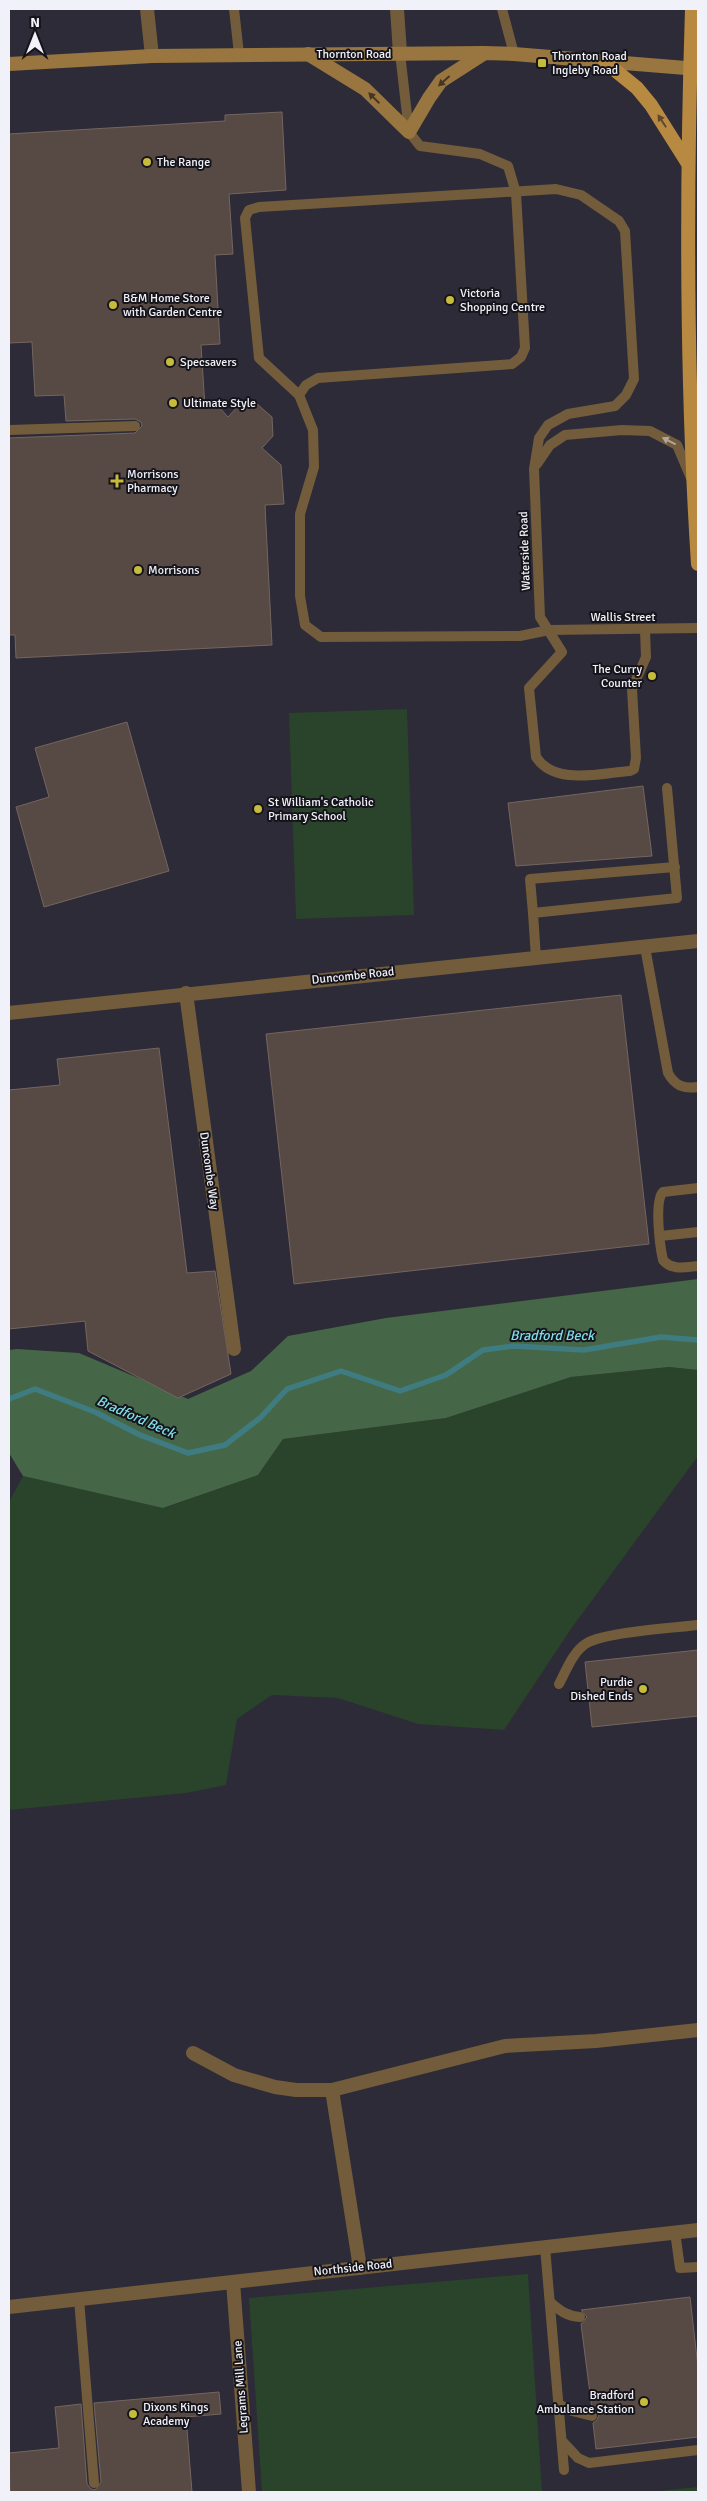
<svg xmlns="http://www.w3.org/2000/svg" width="707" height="2501" font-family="Signika,sans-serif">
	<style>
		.green { fill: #2a432b }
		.forest { fill: #466747 }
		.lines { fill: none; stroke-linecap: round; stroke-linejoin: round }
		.stream { stroke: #3f7c82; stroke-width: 5.5 }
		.building { fill: #574944; stroke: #756560 }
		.service { stroke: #725c3b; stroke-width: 10 }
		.minor { stroke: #725c3b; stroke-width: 14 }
		.secondary { stroke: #997540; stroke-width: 14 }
		.primary { stroke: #b78941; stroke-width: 14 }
		.oneway { fill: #433627 }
		.oneway2 { fill: #5e492c }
		.oneway3 { fill: #b2a69a }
		.poi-dot { fill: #c7bb3c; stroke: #15141a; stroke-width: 2 }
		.labels { text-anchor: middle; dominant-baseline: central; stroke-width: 4; stroke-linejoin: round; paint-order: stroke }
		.street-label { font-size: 12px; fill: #f1f1f9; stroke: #15141a }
		.poi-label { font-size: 12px; fill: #f1f1f9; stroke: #15141a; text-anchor: start }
		.water-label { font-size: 14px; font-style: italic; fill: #7edfea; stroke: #15141a }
	</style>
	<rect width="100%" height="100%" fill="#2c2b37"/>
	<g class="green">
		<path d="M407 709 414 915 296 919 289 713Z"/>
		<path d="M669 1367 698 1370V1456L571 1629 504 1730 418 1724 338 1698 272 1695 237 1719 226 1785 186 1793 9 1810V1502L23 1476 164 1508 258 1475 283 1439 446 1418 571 1377Z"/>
		<path d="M528 2274 542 2492H262L249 2298Z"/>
		<path d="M698 2487V2492H649Z"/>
	</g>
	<path class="forest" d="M698 1279V1370L669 1367 571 1377 446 1418 283 1439 258 1475 163 1508 23 1476 9 1453V1350L17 1349 79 1353 188 1399 251 1371 288 1336 386 1318Z"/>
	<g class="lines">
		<path class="stream" d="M9 1399 35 1389 95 1412 140 1435 188 1453 225 1445 260 1418 287 1389 341 1371 400 1391 446 1375 483 1350 514 1346 584 1350 661 1337 698 1340"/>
	</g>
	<g class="building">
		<path d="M282 112 286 190 229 194 233 254 215 255 220 344 201 345 205 408 219 407 228 417 239 405 257 404 272 417 273 436 262 448 281 465 284 504 265 505 272 645 16 658 15 635H9V438L135 433 142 426 141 422 135 419 66 421 64 395 35 396 32 342 9 343V134L225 121V115Z"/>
		<path d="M127 722 169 871 44 907 16 807 49 797 35 748Z"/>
		<path d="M643 786 652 856 516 866 508 803Z"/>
		<path d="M621 995 649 1244 294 1284 266 1034Z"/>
		<path d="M159 1048 187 1273 215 1271 231 1374 178 1398 88 1351 85 1321 9 1329V1090L60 1085 57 1059Z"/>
		<path d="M698 1650V1716L592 1727 585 1662Z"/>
		<path d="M690 2297 698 2367V2437L596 2449 593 2423 597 2420 599 2415 592 2409 581 2324 587 2317 581 2310Z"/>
		<path d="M219 2392 221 2414 186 2417 192 2492H10L9 2453 59 2448 55 2407 81 2404 87 2484 91 2489 95 2490 101 2482 94 2403Z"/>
	</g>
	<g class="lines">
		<g class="service">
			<path d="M234 9 239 54"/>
			<path d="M502 9 514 54"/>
			<path d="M400 53 409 132 420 146 480 154 508 166 516 193 525 348 521 357 512 364 318 378 306 385 299 395 313 430 314 467 300 514V596L305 625 321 637 520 636 549 630 698 628"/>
			<path d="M299 395 259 358 245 218 249 210 259 207 556 189 581 195 619 221 625 231 634 379 626 395 615 406 568 414 548 425 539 438 534 469 540 617 562 652 529 688 536 757C555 786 600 773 630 771L634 769 636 758 632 689 646 657 645 630"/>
			<path d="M9 430 135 426"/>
			<path d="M537 464 550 445 565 435 622 430 650 431 677 445 691 478"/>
			<path d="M533 913 530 879 675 867"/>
			<path d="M645 947 668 1073C675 1086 684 1089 698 1087"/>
			<path d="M536 958 533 913 677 898 667 788"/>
			<path d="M698 1188 663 1192C654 1201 660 1247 663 1260 672 1271 686 1267 698 1266"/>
			<path d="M660 1236 698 1232"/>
			<path d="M559 1684C566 1671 573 1651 587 1643 607 1632 673 1628 698 1625"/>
			<path d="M675 2232 680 2268 698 2267"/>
			<path d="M545 2247 564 2470"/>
			<path d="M79 2299 94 2483"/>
			<path d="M550 2302C560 2311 567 2316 580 2317"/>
			<path d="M558 2404 572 2411 592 2416"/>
			<path d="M562 2441 578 2458 589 2463 698 2450"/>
		</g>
		<g class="minor">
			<path d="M147 9 152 56"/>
			<path d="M397 9 400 53"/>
			<path d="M186 993 234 1349"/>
			<path d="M9 1013 698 941"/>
			<path d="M193 2053 234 2075 275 2087 296 2090H332L505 2046 596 2041 698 2030"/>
			<path d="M332 2090 360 2268"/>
			<path d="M233 2282 249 2492"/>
			<path d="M9 2307 698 2230"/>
		</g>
		<g class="secondary">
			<path d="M308 54 365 89 409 132 429 98 441 81 483 54"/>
			<path d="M9 64 152 56 484 53 514 54 698 69"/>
		</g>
		<g class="primary">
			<path d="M692 9C686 194 686 379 698 564"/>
			<path d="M605 62 637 88 651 105 687 162"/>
		</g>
	</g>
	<defs><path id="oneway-solid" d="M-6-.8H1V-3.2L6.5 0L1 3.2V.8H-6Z" transform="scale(1.25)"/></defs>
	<g class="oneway">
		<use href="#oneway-solid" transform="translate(444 81) rotate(138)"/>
		<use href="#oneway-solid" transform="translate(374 98) rotate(-136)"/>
	</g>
	<use class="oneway2" href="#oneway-solid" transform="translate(662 121) rotate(-123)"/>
	<use class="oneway3" href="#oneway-solid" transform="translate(669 441) rotate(-153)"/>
	<g class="poi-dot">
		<rect x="537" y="58" width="10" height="10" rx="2.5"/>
		<circle cx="147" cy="162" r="5"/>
		<circle cx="450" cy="300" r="5"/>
		<circle cx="113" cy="305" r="5"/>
		<circle cx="170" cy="362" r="5"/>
		<circle cx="173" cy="403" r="5"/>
		<path d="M114.5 473.5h5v5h5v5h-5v5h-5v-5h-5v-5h5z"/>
		<circle cx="138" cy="570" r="5"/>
		<circle cx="652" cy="676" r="5"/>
		<circle cx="258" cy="809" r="5"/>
		<circle cx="643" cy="1689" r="5"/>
		<circle cx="644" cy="2402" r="5"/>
		<circle cx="133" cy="2414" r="5"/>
	</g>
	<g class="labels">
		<g class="street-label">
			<text x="354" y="54">Thornton Road</text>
			<text transform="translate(525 551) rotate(-92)">Waterside Road</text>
			<text x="623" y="617">Wallis Street</text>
			<text transform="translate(353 976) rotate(-6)">Duncombe Road</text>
			<text transform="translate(209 1171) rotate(82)">Duncombe Way</text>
			<text transform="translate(353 2268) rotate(-6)">Northside Road</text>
			<text transform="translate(241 2387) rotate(-94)">Legrams Mill Lane</text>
		</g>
		<g class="poi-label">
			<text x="552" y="56">Thornton Road<tspan x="552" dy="14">Ingleby Road</tspan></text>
			<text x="157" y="162">The Range</text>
			<text x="460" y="293">Victoria<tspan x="460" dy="14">Shopping Centre</tspan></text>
			<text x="123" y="298">B&amp;M Home Store<tspan x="123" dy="14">with Garden Centre</tspan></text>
			<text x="180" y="362">Specsavers</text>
			<text x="183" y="403">Ultimate Style</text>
			<text x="127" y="474">Morrisons<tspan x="127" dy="14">Pharmacy</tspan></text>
			<text x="148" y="570">Morrisons</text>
			<text x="642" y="669" text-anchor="end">The Curry<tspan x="642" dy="14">Counter</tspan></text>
			<text x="268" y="802">St William's Catholic<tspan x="268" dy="14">Primary School</tspan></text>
			<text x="633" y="1682" text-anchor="end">Purdie<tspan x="633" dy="14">Dished Ends</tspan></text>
			<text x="634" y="2395" text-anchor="end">Bradford<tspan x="634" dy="14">Ambulance Station</tspan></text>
			<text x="143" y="2407">Dixons Kings<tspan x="143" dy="14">Academy</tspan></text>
		</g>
		<g class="water-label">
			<text x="552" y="1335">Bradford Beck</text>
			<text transform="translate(136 1417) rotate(24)">Bradford Beck</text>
		</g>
	</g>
	<rect width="707" height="2501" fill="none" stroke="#f1f1f9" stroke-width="20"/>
	<g transform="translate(35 35)" stroke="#15141a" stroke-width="4" paint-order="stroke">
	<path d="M0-4L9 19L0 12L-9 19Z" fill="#f1f1f9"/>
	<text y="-8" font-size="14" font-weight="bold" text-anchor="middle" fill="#f1f1f9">N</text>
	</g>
</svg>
